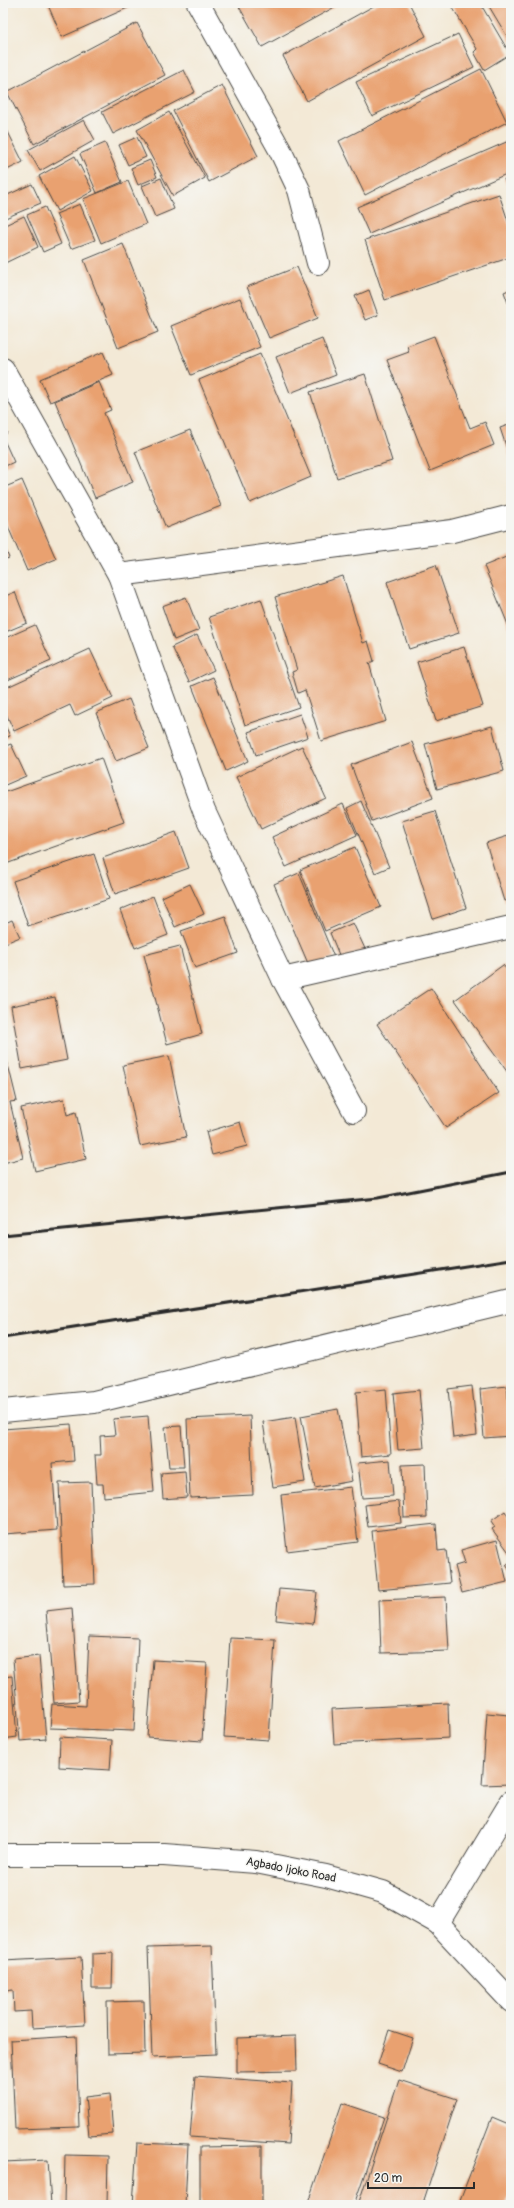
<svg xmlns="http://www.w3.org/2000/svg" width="514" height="2208" font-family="Pangolin,sans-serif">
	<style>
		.building { fill: #e9a16f }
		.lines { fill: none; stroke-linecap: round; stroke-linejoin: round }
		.minor-casing { stroke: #494845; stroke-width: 24 }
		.minor { stroke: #fff; stroke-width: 22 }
		.rail { stroke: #2b2b2b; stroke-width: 3 }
		.labels { text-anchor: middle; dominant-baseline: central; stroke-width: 3; stroke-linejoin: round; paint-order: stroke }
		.street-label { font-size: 12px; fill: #2b2b2b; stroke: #f6f6f2 }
	</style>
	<rect width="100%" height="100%" fill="#f6f6f2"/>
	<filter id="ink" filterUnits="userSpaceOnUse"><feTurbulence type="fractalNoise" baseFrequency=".025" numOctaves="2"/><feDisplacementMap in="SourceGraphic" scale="8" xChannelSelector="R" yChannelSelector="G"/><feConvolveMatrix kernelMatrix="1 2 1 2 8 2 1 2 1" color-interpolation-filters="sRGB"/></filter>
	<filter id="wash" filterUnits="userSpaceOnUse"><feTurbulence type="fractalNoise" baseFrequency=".012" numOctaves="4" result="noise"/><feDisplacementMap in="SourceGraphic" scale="16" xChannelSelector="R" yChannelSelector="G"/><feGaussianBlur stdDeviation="0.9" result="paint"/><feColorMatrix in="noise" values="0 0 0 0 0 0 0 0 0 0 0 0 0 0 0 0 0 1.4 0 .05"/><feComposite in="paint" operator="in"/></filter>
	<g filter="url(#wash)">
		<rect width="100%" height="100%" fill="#f3e9d6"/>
		<g id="blocks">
			<g class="building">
				<path d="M47 3H131L132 6 62 37Z"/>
				<path d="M237 3H342L262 47Z"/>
				<path d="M379 3H409L426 36 307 101 283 56Z"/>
				<path d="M450 3H480L510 54 484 70 474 52 477 49Z"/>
				<path d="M487 3H511V43Z"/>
				<path d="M137 23 165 75 34 144 7 92Z"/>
				<path d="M458 34 474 67 372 116 356 82Z"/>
				<path d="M481 69 507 122 365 195 339 141Z"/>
				<path d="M184 70 195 92 113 134 102 112Z"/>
				<path d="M222 85 258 156 209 182 173 111Z"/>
				<path d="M169 112 205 178 173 196 137 130Z"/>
				<path d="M84 120 95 140 40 171 28 150Z"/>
				<path d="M3 122 23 162 3 172Z"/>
				<path d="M137 137 146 157 128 165 119 145Z"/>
				<path d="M511 140V172L369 234 357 207Z"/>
				<path d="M105 143 122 182 97 193 80 154Z"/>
				<path d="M75 156 93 191 57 211 39 176Z"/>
				<path d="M150 160 157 177 138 185 131 168Z"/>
				<path d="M511 176V195L504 179Z"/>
				<path d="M161 178 174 209 155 217 142 186Z"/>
				<path d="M128 181 146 224 101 243 83 199Z"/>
				<path d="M32 184 41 203 3 219V197Z"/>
				<path d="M499 194 511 230V257L385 300 365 240Z"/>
				<path d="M80 204 95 240 71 249 56 214Z"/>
				<path d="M45 207 61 244 43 252 27 215Z"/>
				<path d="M24 216 38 247 3 264V226Z"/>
				<path d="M123 244 158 332 118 348 84 260Z"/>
				<path d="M297 267 318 318 269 338 247 287Z"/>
				<path d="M511 289V311L504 292Z"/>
				<path d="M369 290 378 315 365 320 355 296Z"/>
				<path d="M240 298 260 347 191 375 171 326Z"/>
				<path d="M434 336 470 428 485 422 494 445 430 471 387 360 409 352 407 346Z"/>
				<path d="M322 339 336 375 290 393 276 357Z"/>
				<path d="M103 352 113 375 50 402 40 379Z"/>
				<path d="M260 354 311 477 250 503 199 380Z"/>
				<path d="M365 374 392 461 337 478 310 392Z"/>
				<path d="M99 382 111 410 104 413 133 482 95 498 55 401Z"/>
				<path d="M3 424 7 433 3 436Z"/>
				<path d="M511 424V461L500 428Z"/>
				<path d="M190 430 221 506 166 528 135 452Z"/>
				<path d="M3 438 14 462 3 467Z"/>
				<path d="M22 480 56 559 27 571 3 515V488Z"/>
				<path d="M3 543 9 558 3 560Z"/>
				<path d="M511 555V632L484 566Z"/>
				<path d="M436 565 459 633 409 649 387 582Z"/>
				<path d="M343 576 363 643 368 641 374 661 369 663 386 721 321 741 305 690 298 693 292 672 297 670 275 597Z"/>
				<path d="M15 592 27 623 3 633V597Z"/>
				<path d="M186 597 199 630 174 640 162 606Z"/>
				<path d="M261 599 299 707 245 725 209 617Z"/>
				<path d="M35 625 51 661 3 682V639Z"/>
				<path d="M197 635 214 670 189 682 172 647Z"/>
				<path d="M464 647 483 706 436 721 417 662Z"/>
				<path d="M90 649 113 698 75 716 70 705 14 731 3 707V689Z"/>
				<path d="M213 677 248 761 226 771 192 686Z"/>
				<path d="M129 699 149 748 116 761 96 713Z"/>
				<path d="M300 714 308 737 256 755 248 732Z"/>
				<path d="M3 721 10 736 3 739Z"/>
				<path d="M492 726 504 771 437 789 425 744Z"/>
				<path d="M412 742 433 798 372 821 351 765Z"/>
				<path d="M11 744 26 776 3 786V747Z"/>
				<path d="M302 746 326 798 261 829 236 777Z"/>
				<path d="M101 758 124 822 3 865V793Z"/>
				<path d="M361 801 389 867 375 873 347 808Z"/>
				<path d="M343 804 357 835 286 867 272 837Z"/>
				<path d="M435 811 466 908 433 919 402 821Z"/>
				<path d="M176 832 189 868 115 894 103 858Z"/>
				<path d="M511 835V899L504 901 486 843Z"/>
				<path d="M355 847 381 907 325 931 300 870Z"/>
				<path d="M94 854 109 899 28 926 13 881Z"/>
				<path d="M299 873 334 957 310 968 274 884Z"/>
				<path d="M190 884 204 914 175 927 162 897Z"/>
				<path d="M153 896 168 935 135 948 120 910Z"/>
				<path d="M225 916 238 953 195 968 181 931Z"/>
				<path d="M12 920 20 937 3 944V924Z"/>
				<path d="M353 923 366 951 342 962 330 933Z"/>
				<path d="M180 946 202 1034 167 1044 144 955Z"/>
				<path d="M503 965 508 971 511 968V1077L455 1000Z"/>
				<path d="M431 988 499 1093 446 1128 377 1024Z"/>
				<path d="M55 997 67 1060 22 1069 11 1006Z"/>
				<path d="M4 1048 17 1101 10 1102 23 1158 3 1163Z"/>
				<path d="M169 1056 186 1137 140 1146 123 1065Z"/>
				<path d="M64 1099 67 1115 76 1112 86 1159 35 1171 21 1108Z"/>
				<path d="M240 1122 247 1146 212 1155 206 1132Z"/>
				<path d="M472 1386 477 1435 453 1438 448 1389Z"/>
				<path d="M507 1386 511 1436 484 1438 480 1389Z"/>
				<path d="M386 1389 391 1454 361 1457 356 1392Z"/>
				<path d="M419 1390 424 1448 398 1450 393 1393Z"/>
				<path d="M338 1409 352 1481 315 1488 301 1416Z"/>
				<path d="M148 1416 154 1492 104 1497 103 1484H97L95 1455H101L100 1436 115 1435 113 1419Z"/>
				<path d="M250 1416 253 1495 190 1498 187 1419Z"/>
				<path d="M295 1417 305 1482 273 1487 263 1422Z"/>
				<path d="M71 1424 74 1461 52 1463 57 1530 4 1534 3 1429Z"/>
				<path d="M181 1426 184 1467H169L165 1427Z"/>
				<path d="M390 1460 393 1496 362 1498 358 1463Z"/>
				<path d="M425 1464 427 1517 404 1518 402 1465Z"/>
				<path d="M185 1471 187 1497 163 1499 161 1473Z"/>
				<path d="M91 1482 95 1584 63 1585 59 1483Z"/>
				<path d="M351 1487 358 1542 287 1551 281 1495Z"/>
				<path d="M399 1501 401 1523 368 1527 365 1505Z"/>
				<path d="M505 1511 509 1518 511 1516V1555L492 1529 495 1527 491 1521Z"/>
				<path d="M436 1524 438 1551 446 1550 450 1583 378 1590 372 1531Z"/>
				<path d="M497 1540 507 1582 462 1593 455 1566 465 1563 461 1550Z"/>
				<path d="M511 1561V1572L506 1565Z"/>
				<path d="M279 1589 317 1592 313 1624 276 1620Z"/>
				<path d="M446 1597 449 1651 381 1653 379 1600Z"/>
				<path d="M72 1608 79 1701 54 1703 46 1611Z"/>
				<path d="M89 1636 138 1638 134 1731 50 1728 52 1704 86 1706Z"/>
				<path d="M230 1638 275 1640 269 1740 224 1737Z"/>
				<path d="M39 1656 46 1739 20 1741 13 1659Z"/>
				<path d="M153 1660 207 1663 202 1741 147 1737Z"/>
				<path d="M12 1676 17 1737 3 1739V1677Z"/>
				<path d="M448 1703 449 1738 334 1744 332 1709Z"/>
				<path d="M487 1713 509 1715 511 1720V1784L482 1785Z"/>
				<path d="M60 1737 112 1740 110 1770 59 1767Z"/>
				<path d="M212 1946 216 2054 152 2057 148 1948Z"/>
				<path d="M113 1953 112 1988H92V1954Z"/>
				<path d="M81 1957 85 2025 32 2028 31 2011 14 2012 13 1990 3 1991V1961Z"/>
				<path d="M144 2001 145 2053 108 2054 107 2002Z"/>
				<path d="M389 2030 413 2038 402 2072 378 2064Z"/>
				<path d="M76 2036 79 2127 15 2129 11 2040Z"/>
				<path d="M296 2036 297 2071 237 2072V2038Z"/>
				<path d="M195 2076 292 2083 288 2144 190 2137Z"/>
				<path d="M399 2080 457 2099 423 2203 428 2205H358Z"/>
				<path d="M110 2094 113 2134 89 2136 85 2097Z"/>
				<path d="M342 2103 384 2117 354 2205H307Z"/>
				<path d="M492 2117 511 2125V2191L506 2205H458Z"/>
				<path d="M137 2143 188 2145 185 2205H133Z"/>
				<path d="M262 2146V2205H200V2147Z"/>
				<path d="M65 2155 108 2156 107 2205H64Z"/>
				<path d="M48 2160 51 2205H6L4 2162Z"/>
			</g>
		</g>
	</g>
	<g filter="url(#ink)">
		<use href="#blocks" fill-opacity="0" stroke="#494845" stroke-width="1"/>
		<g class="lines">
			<defs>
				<g id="minor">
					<path d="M198 3 280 150 299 190 318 263"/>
					<path d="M3 369 119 575 204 811 283 979 354 1111"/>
					<path d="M119 575 452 531 511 516"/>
					<path d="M283 979 511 927"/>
					<path d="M3 1411 94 1402 511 1301"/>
					<path d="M3 1855H164L256 1862 326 1876 383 1892 438 1923 511 2001"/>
					<path d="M438 1923 511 1802"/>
				</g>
			</defs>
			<use href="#minor" class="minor-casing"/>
			<use href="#minor" class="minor"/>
			<g class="rail">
				<path d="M3 1235 378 1198 511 1172"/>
				<path d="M3 1338 511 1259"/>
			</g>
		</g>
	</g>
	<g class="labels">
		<g class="street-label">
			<text transform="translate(291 1870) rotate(11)">Agbado Ijoko Road</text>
		</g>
	</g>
	<rect width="514" height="2208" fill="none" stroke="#f6f6f2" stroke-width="16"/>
	<path d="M368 2182v6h106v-6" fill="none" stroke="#2b2b2b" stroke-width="2"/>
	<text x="374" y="2182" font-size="12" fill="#2b2b2b" stroke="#f6f6f2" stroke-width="3" paint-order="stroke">20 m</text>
</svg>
